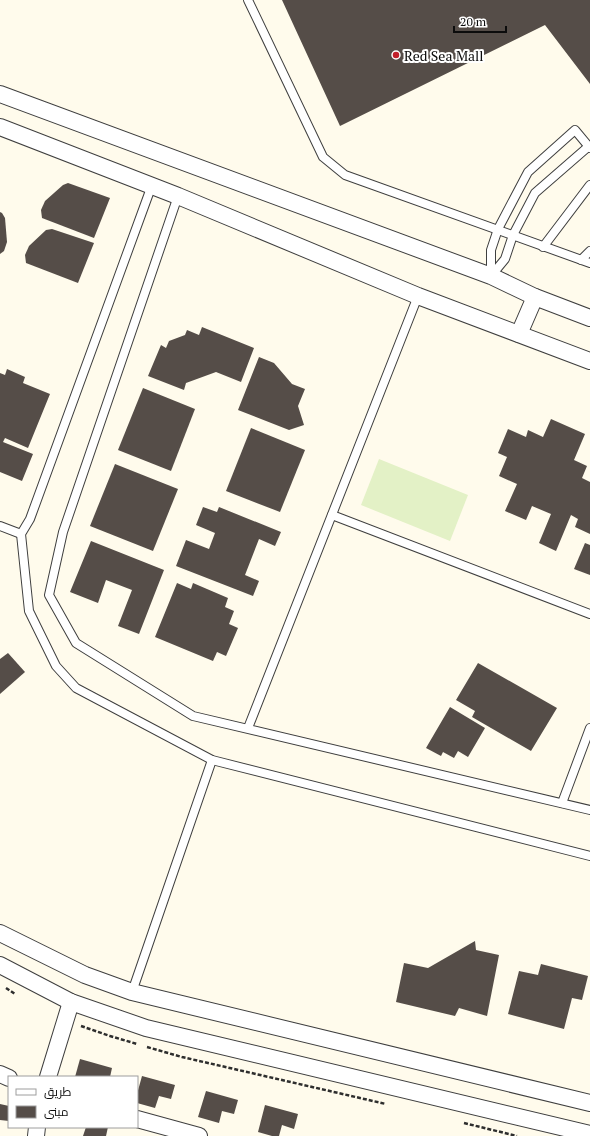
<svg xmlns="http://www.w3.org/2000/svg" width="590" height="1136" font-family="'PT Serif',Cairo,serif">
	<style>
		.pitch { fill: #e3f1c6 }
		.building { fill: #554d48 }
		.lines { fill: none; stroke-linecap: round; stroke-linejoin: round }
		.service-casing { stroke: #3f3f3f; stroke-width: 10 }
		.minor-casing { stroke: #3f3f3f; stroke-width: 18 }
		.path { stroke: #2e2e2e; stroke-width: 2.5; stroke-dasharray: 4 2; stroke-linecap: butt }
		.service { stroke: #fff; stroke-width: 8 }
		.minor { stroke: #fff; stroke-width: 16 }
		.poi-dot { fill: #c21f2a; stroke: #fff; stroke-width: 1.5 }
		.labels { text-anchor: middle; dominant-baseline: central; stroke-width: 4; stroke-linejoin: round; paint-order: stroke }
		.poi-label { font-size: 14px; fill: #0c0c0c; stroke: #fff; text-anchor: start }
	</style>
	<rect width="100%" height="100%" fill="#fffbec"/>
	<path class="pitch" d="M379 459 468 495 450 541 361 505Z"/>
	<g class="building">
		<path d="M282 0H590V84L545 25 340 126Z"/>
		<path d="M68 183 110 198 94 238 42 218 41 210 45 201 63 185Z"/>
		<path d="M0 212 2 213 5 218 7 242 4 251 0 254Z"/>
		<path d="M52 229 94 243 78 283 26 263 25 255 29 246 46 230Z"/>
		<path d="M202 327 254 348 241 382 216 372 186 383 184 390 148 376 161 345 166 348 169 341 185 335 187 330 199 335Z"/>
		<path d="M259 357 274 363 292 384 305 389 298 406 304 425 289 430 238 410Z"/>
		<path d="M7 369 25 377 23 383 50 394 28 448 5 438 3 442 33 454 22 481 0 472V373L5 375Z"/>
		<path d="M143 388 195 409 171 471 118 450Z"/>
		<path d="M551 419 585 434 574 460 587 466 582 478 590 482V534L575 527 578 519 571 515 556 551 539 543 551 514 532 506 526 520 505 511 517 484 499 476 507 457 498 453 508 429 526 437 528 430 543 437Z"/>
		<path d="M251 428 305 450 280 512 226 491Z"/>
		<path d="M115 464 178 489 153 551 90 526Z"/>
		<path d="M203 507 217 512 219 507 281 532 275 546 259 539 245 575 259 581 253 596 176 566 186 540 209 549 215 533 196 525Z"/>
		<path d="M91 541 164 570 139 634 118 626 132 590 106 580 98 603 70 592Z"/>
		<path d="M585 543 590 545V575L574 569Z"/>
		<path d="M177 583 191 589 193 583 228 598 225 607 234 611 229 624 238 628 226 656 217 652 213 661 155 637Z"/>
		<path d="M8 653 25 672 0 694V659Z"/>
		<path d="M478 663 557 708 531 751 472 717 475 711 456 700Z"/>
		<path d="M450 707 485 728 468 757 458 751 454 758 443 752 441 756 426 748Z"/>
		<path d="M475 941 476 950 499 955 487 1016 459 1008 455 1016 396 1002 404 963 428 968Z"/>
		<path d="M541 964 588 976 582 1000 572 998 564 1029 508 1014 519 971 538 975Z"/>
		<path d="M80 1059 112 1068 110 1077H75Z"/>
		<path d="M142 1076 175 1085 171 1099 159 1096 155 1108 137 1103V1094Z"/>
		<path d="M206 1091 238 1100 234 1114 222 1111 219 1123 198 1117Z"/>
		<path d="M0 1104 9 1106V1121L0 1120Z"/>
		<path d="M265 1105 298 1114 294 1129 282 1125 279 1136H272L258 1132Z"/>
		<path d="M86 1127H108L106 1136H83Z"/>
	</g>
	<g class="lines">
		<defs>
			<g id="service">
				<path d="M248 0 323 157 345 175 590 263"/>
				<path d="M152 185 30 519 21 534 29 611 56 666 76 688 212 760 590 856"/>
				<path d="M178 196 63 532 49 595 76 643 193 716 590 810"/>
				<path d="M543 247 590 185"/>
				<path d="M581 260 590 251"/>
				<path d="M491 276V250L498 229 528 172 575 130 590 148"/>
				<path d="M491 276 505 259 513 235 535 193 589 146"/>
				<path d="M332 515 590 614"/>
				<path d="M0 526 21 534"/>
				<path d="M248 728 418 296"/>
				<path d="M562 803 590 728"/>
				<path d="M132 992 212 760"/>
			</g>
			<g id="minor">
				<path d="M0 94 491 276 535 297 590 318"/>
				<path d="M0 127 178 196 418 296 590 361"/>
				<path d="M519 334 535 297"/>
				<path d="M0 933 85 975 132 992 590 1103"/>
				<path d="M0 965 71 1002 146 1028 590 1134"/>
				<path d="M0 1074 9 1078"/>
				<path d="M48 1077 71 1002"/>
				<path d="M137 1119 199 1136"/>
				<path d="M36 1136 37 1127"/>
			</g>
		</defs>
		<use href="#service" class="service-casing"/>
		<use href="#minor" class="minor-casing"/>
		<g class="path">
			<path d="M6 988 15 994"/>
			<path d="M81 1026 110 1036 137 1044"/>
			<path d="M147 1047 182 1057 386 1104"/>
			<path d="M464 1123 517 1136"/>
		</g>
		<use href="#service" class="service"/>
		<use href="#minor" class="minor"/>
	</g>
	<circle class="poi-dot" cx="396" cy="55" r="4"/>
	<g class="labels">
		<g class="poi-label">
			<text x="404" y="55">Red Sea Mall</text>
		</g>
	</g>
	<rect x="8" y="1076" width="130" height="52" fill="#ffffff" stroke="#9e9e9e"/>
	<rect x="16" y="1089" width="20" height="6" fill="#ffffff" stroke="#9e9e9e"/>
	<text x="44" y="1096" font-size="12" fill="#0c0c0c">طريق</text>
	<rect x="16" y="1106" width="20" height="12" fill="#554d48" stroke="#9e9e9e"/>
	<text x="44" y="1116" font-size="12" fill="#0c0c0c">مبنى</text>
	<path d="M454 26v6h52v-6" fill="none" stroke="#0c0c0c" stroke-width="2"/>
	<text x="460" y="26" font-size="12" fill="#0c0c0c" stroke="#ffffff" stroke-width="3" paint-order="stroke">20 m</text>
</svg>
